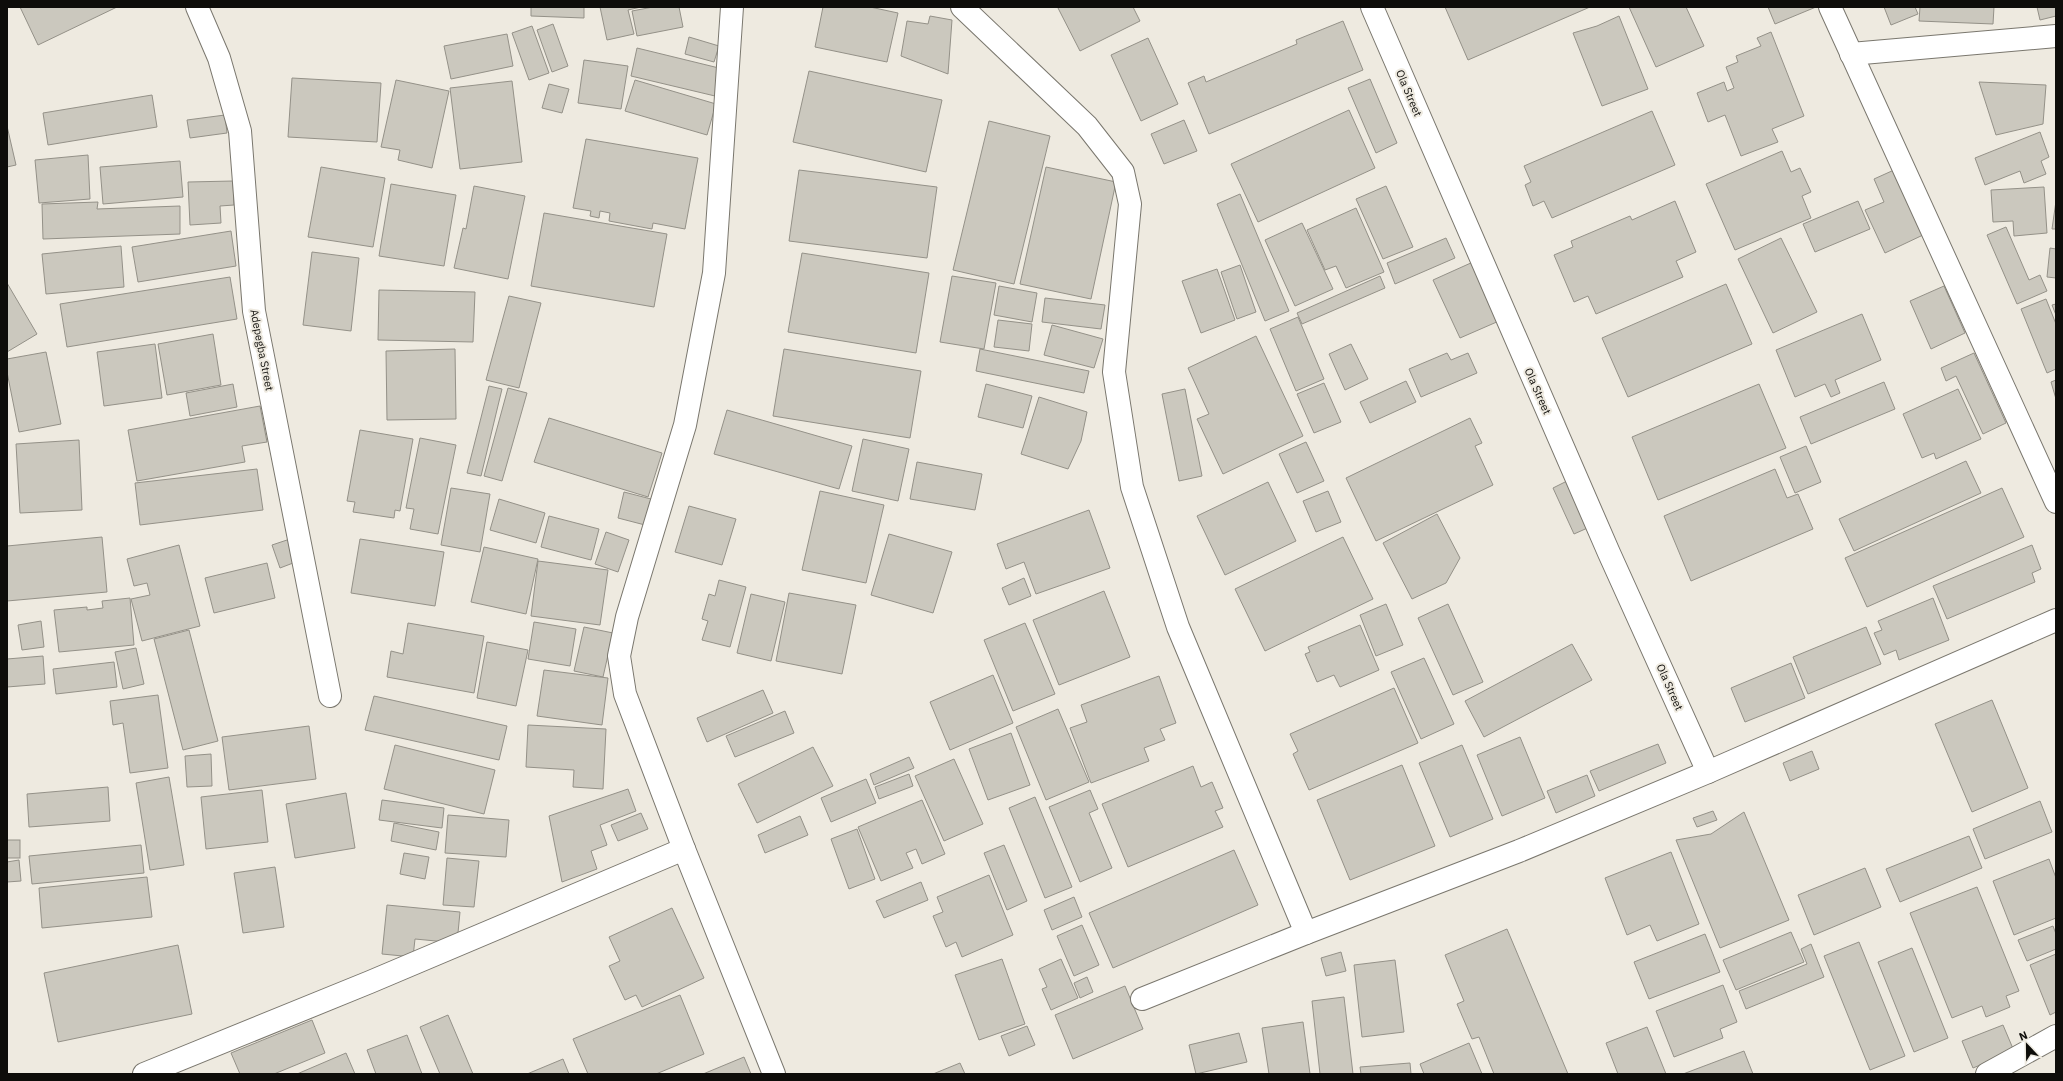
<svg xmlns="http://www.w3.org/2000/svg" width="2063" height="1081" font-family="'IBM Plex Sans',sans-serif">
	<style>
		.building { fill: #cbc8be; stroke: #949188 }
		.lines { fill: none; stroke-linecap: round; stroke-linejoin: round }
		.minor-casing { stroke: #7a776e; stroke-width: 24 }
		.minor { stroke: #fff; stroke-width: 22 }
		.labels { text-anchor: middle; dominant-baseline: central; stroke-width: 4; stroke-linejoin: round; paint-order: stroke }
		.street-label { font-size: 11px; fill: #0e0d0a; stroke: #eeeae0 }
	</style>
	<rect width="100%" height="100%" fill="#eeeae0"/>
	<g class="building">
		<path d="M20 7H117L38 45Z"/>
		<path d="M531 7H584V18L531 16Z"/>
		<path d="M600 7H641L628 10 634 34 607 40Z"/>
		<path d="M653 7H679L683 27 637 36 632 11Z"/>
		<path d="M823 7H870L898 13 887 62 815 47Z"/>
		<path d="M1061 7H1133L1140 21 1080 51 1058 8Z"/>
		<path d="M1445 7H1590L1468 60Z"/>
		<path d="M1629 7H1686L1704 46 1656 67Z"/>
		<path d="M1768 7H1816L1775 24Z"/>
		<path d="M1884 7H1915L1918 14 1891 25Z"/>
		<path d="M1920 7H1994L1993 24 1919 21Z"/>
		<path d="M2037 7H2056V16L2040 20Z"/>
		<path d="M930 16 952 20 948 74 901 56 907 21 928 24Z"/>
		<path d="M1619 16 1648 89 1602 106 1573 33 1597 26Z"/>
		<path d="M1343 21 1363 70 1209 134 1188 83 1204 76 1206 82 1297 44 1296 40Z"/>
		<path d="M553 24 568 66 552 72 537 30Z"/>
		<path d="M532 26 549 73 529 80 512 33Z"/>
		<path d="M1771 32 1804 116 1772 129 1778 142 1741 156 1725 115 1708 122 1697 93 1724 82 1727 91 1734 88 1726 67 1738 62 1736 56 1761 46 1757 38Z"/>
		<path d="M507 34 513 66 451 79 444 46Z"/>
		<path d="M689 37 719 46 714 62 685 54Z"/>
		<path d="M1148 38 1178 104 1141 121 1111 55Z"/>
		<path d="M637 48 723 69 715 96 631 76Z"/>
		<path d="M584 60 628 66 621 109 578 103Z"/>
		<path d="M809 71 942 100 926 172 793 142Z"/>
		<path d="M292 78 381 83 377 142 288 137Z"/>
		<path d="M1370 79 1397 143 1376 153 1348 88Z"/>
		<path d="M396 80 449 91 432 168 398 160 400 150 381 147Z"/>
		<path d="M635 80 716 104 707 135 625 111Z"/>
		<path d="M512 81 522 162 460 169 450 88Z"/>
		<path d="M1979 82 2046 85 2043 124 1996 135Z"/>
		<path d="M549 84 569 89 562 113 542 108Z"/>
		<path d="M152 95 157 127 48 145 43 113Z"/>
		<path d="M1349 110 1375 168 1258 222 1231 164Z"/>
		<path d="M1652 111 1675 165 1552 218 1544 201 1533 206 1525 185 1531 182 1524 166Z"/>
		<path d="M225 115 227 133 190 138 187 120Z"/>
		<path d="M1184 120 1197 151 1164 164 1151 134Z"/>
		<path d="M989 121 1050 136 1014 284 953 270Z"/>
		<path d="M7 126 16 165 7 167Z"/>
		<path d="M2040 132 2049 157 2041 161 2046 174 2024 183 2020 171 1985 185 1975 158Z"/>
		<path d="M586 139 698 158 685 229 653 223 652 229 609 221 610 213 600 211 599 218 590 216 591 211 573 208Z"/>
		<path d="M1782 151 1791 172 1800 168 1811 192 1802 196 1811 218 1735 250 1706 184Z"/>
		<path d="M88 155 90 199 39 203 35 160Z"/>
		<path d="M180 161 183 197 103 204 100 167Z"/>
		<path d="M321 167 385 178 373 247 308 237Z"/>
		<path d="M1046 167 1116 182 1091 299 1020 284Z"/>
		<path d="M799 170 937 187 927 258 789 241Z"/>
		<path d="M1894 170 1923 235 1885 253 1865 210 1884 202 1874 179Z"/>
		<path d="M233 181 234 205 220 206 221 223 190 225 188 182Z"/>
		<path d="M391 184 456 195 444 266 379 256Z"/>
		<path d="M474 186 525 196 508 279 454 268 463 228 466 229Z"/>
		<path d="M1386 186 1413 247 1383 259 1356 199Z"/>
		<path d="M2044 187 2047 233 2014 236 2013 221 1993 222 1991 190Z"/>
		<path d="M1240 194 1289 311 1265 321 1217 204Z"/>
		<path d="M1675 201 1696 252 1676 261 1683 277 1596 314 1588 296 1574 302 1554 255 1573 247 1571 241 1630 216 1632 220Z"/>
		<path d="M1858 201 1870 229 1815 252 1803 224Z"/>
		<path d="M2056 201V229H2052Z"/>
		<path d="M98 202 97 209 180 206V234L43 239 42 204Z"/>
		<path d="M1356 208 1384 272 1346 288 1336 266 1325 270 1307 230Z"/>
		<path d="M544 213 667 234 654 307 531 286Z"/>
		<path d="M1302 223 1333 289 1295 306 1265 240Z"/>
		<path d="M2006 227 2029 280 2040 275 2047 291 2017 304 1987 235Z"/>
		<path d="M231 231 236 266 138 282 132 247Z"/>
		<path d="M1446 238 1455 258 1395 284 1387 263Z"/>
		<path d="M1781 238 1817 312 1773 333 1738 259Z"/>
		<path d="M121 246 124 287 46 294 42 254Z"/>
		<path d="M2050 248 2056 249V278L2047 277Z"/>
		<path d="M312 252 359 258 351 331 303 325Z"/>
		<path d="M802 253 929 273 916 353 788 332Z"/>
		<path d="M1473 262 1499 321 1460 338 1433 280Z"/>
		<path d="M1240 265 1256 312 1237 319 1221 272Z"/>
		<path d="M1217 269 1235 320 1201 333 1182 281Z"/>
		<path d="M952 276 996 283 984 349 940 342Z"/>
		<path d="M1380 276 1385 288 1302 324 1297 313Z"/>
		<path d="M230 277 237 319 67 347 60 304Z"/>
		<path d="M7 283 37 334 7 352Z"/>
		<path d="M1726 284 1752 344 1628 397 1602 338Z"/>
		<path d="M999 286 1037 293 1032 322 994 315Z"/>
		<path d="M1944 286 1965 333 1931 349 1910 301Z"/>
		<path d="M379 290 475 292 473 342 378 340Z"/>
		<path d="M509 296 541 303 519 388 486 380Z"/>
		<path d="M1045 298 1105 305 1101 329 1042 322Z"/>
		<path d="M2046 299 2056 324V369L2047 373 2021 309Z"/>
		<path d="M2056 304V315L2052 305Z"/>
		<path d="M1862 314 1881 360 1835 380 1840 393 1831 397 1825 384 1795 397 1776 350Z"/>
		<path d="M1298 317 1324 379 1296 391 1270 329Z"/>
		<path d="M998 320 1032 324 1029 351 994 347Z"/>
		<path d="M1052 325 1103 339 1094 368 1044 355Z"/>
		<path d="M213 334 221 385 167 395 158 344Z"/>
		<path d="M1256 336 1303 436 1223 474 1197 419 1209 414 1188 368Z"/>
		<path d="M155 344 162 398 104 406 97 352Z"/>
		<path d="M1351 344 1368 379 1345 390 1329 354Z"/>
		<path d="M455 349 456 419 387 420 386 351Z"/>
		<path d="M784 349 921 371 910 438 773 416Z"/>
		<path d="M980 349 1089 371 1084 393 976 371Z"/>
		<path d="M46 352 61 424 19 432 7 372V359Z"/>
		<path d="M1447 353 1451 360 1468 353 1477 373 1421 397 1409 369Z"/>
		<path d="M1974 353 2006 423 1983 434 1956 376 1946 381 1941 368Z"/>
		<path d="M2056 380V399L2051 382Z"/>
		<path d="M1406 381 1416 402 1370 423 1360 402Z"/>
		<path d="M1884 382 1895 409 1811 444 1800 417Z"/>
		<path d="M1324 383 1341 422 1314 433 1297 394Z"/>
		<path d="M233 384 237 407 190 416 186 393Z"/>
		<path d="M986 384 1032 396 1023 428 978 417Z"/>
		<path d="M1759 384 1786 448 1658 500 1632 437Z"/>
		<path d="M489 386 502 389 481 476 467 473Z"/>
		<path d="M508 388 527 393 502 481 484 476Z"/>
		<path d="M1185 389 1202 476 1179 481 1162 394Z"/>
		<path d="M1958 389 1981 439 1936 459 1934 453 1922 458 1903 414Z"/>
		<path d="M1039 397 1087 412 1081 441 1068 469 1021 454Z"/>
		<path d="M260 406 267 442 242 446 245 462 137 481 128 430Z"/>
		<path d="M727 410 852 446 839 489 714 454Z"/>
		<path d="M549 418 662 453 648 497 534 462Z"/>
		<path d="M1470 418 1482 443 1475 446 1493 485 1376 541 1346 478Z"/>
		<path d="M360 430 413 439 400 511 395 510 394 518 353 512 355 502 347 501Z"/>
		<path d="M420 438 456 445 438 534 410 529 414 509 406 508Z"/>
		<path d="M863 439 909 449 898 501 852 491Z"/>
		<path d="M79 440 82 510 20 513 16 444Z"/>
		<path d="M1306 442 1324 481 1297 493 1279 454Z"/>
		<path d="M1806 446 1821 482 1795 493 1780 457Z"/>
		<path d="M1966 461 1981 493 1854 551 1839 519Z"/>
		<path d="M917 462 982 474 975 510 910 499Z"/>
		<path d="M257 469 263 510 140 525 135 483Z"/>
		<path d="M1775 469 1787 498 1798 494 1813 529 1691 581 1664 516Z"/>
		<path d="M1571 479 1592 526 1574 534 1553 488Z"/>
		<path d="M1268 482 1296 541 1225 575 1197 516Z"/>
		<path d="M451 488 490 494 480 552 441 545Z"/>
		<path d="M2002 488 2024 537 1867 607 1845 558Z"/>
		<path d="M820 491 884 505 866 583 802 570Z"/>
		<path d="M1328 491 1341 522 1316 532 1303 501Z"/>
		<path d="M624 492 651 499 645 525 618 518Z"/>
		<path d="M499 499 545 513 536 543 490 530Z"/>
		<path d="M689 506 736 519 722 565 675 552Z"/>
		<path d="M1089 510 1110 568 1036 594 1024 562 1006 569 997 544Z"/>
		<path d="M1437 514 1460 558 1446 583 1412 599 1383 543Z"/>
		<path d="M549 516 599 529 591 560 541 547Z"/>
		<path d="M606 532 629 540 618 572 595 564Z"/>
		<path d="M889 534 952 552 933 613 871 595Z"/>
		<path d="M102 537 107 592 7 601V546Z"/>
		<path d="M1343 537 1373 599 1265 651 1235 589Z"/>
		<path d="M293 538 301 560 280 568 272 545Z"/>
		<path d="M360 539 444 552 435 606 351 593Z"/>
		<path d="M179 545 200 626 142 641 131 599 150 595 147 583 134 586 127 559Z"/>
		<path d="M2032 545 2041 569 2032 573 2035 582 1947 619 1933 586Z"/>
		<path d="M484 547 538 559 526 614 471 602Z"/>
		<path d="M538 561 608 570 600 625 531 616Z"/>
		<path d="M267 563 275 598 214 613 205 578Z"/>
		<path d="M1024 578 1031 596 1009 605 1002 588Z"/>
		<path d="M719 580 746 587 730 647 702 640 708 621 702 619 709 594 715 596Z"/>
		<path d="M1104 591 1130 657 1059 685 1033 620Z"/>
		<path d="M789 593 856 605 842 674 776 661Z"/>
		<path d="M751 594 785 602 771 661 737 653Z"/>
		<path d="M130 598 134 645 59 652 54 610 87 607V610L103 608 102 601Z"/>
		<path d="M1933 598 1949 640 1899 660 1896 650 1884 655 1874 633 1882 630 1878 621Z"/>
		<path d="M1386 604 1403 645 1376 656 1360 615Z"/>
		<path d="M1448 604 1483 682 1453 695 1418 618Z"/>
		<path d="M41 621 44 647 22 650 18 625Z"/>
		<path d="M534 622 576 629 570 666 528 659Z"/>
		<path d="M408 623 484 636 474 693 387 677 391 651 403 654Z"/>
		<path d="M1025 623 1055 694 1013 711 984 640Z"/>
		<path d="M1360 625 1379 670 1340 687 1334 675 1317 682 1305 654 1310 652 1308 647Z"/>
		<path d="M584 627 613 633 603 677 574 671Z"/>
		<path d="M1866 627 1881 664 1808 694 1793 657Z"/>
		<path d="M189 630 218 741 183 750 154 639Z"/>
		<path d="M487 642 528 650 516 706 477 698Z"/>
		<path d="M1572 644 1592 680 1484 737 1465 701Z"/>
		<path d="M136 648 144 684 123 689 115 652Z"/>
		<path d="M43 656 45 684 7 687V659Z"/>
		<path d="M1424 658 1454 724 1421 739 1391 672Z"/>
		<path d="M114 662 117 687 56 694 53 669Z"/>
		<path d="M1791 663 1805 698 1745 722 1731 688Z"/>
		<path d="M544 670 608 678 602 725 537 716Z"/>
		<path d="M993 675 1013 723 950 750 930 702Z"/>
		<path d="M1159 676 1176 723 1160 729 1165 740 1144 748 1149 761 1091 783 1070 728 1087 722 1081 705Z"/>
		<path d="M1394 688 1418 743 1309 790 1293 754 1298 751 1290 734Z"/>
		<path d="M763 690 773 713 707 742 697 718Z"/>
		<path d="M158 695 168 768 130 773 123 723 113 725 110 701Z"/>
		<path d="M374 696 507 726 499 760 365 730Z"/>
		<path d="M1992 700 2028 788 1972 812 1935 724Z"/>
		<path d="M1058 709 1089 782 1046 800 1016 727Z"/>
		<path d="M785 711 794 733 735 757 726 736Z"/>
		<path d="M528 725 606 729 603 789 573 787 574 770 526 767Z"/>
		<path d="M309 726 316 779 229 790 222 737Z"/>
		<path d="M1011 733 1030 785 988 800 969 749Z"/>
		<path d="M1520 737 1545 798 1502 816 1477 755Z"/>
		<path d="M1658 744 1666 763 1599 791 1590 771Z"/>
		<path d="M395 745 495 770 484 814 384 789Z"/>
		<path d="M1462 745 1493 819 1450 837 1419 763Z"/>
		<path d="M813 747 833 786 757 823 738 784Z"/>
		<path d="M1812 751 1819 769 1790 781 1783 763Z"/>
		<path d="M211 754 212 786 187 787 185 756Z"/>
		<path d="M909 757 914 768 874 785 870 774Z"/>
		<path d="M954 759 983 824 944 841 915 776Z"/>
		<path d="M1402 765 1435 846 1350 880 1317 800Z"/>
		<path d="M1193 766 1201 787 1212 782 1223 808 1215 811 1223 827 1128 867 1102 804Z"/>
		<path d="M909 774 913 786 879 799 875 787Z"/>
		<path d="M1587 775 1595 796 1556 813 1547 791Z"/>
		<path d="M169 777 184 865 150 870 136 783Z"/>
		<path d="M866 779 876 803 831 822 821 798Z"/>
		<path d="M108 787 110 821 29 827 27 794Z"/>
		<path d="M628 789 636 811 600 825 607 845 591 851 597 869 562 882 549 816Z"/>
		<path d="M262 790 268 842 206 849 201 797Z"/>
		<path d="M1090 790 1098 809 1089 813 1112 868 1080 882 1049 807Z"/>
		<path d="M346 793 355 848 295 858 286 804Z"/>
		<path d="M1035 797 1072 887 1045 898 1009 808Z"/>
		<path d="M382 800 444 808 442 828 379 820Z"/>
		<path d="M922 800 945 854 922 864 916 849 906 853 913 868 881 881 858 827Z"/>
		<path d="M2040 801 2052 832 1985 859 1973 829Z"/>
		<path d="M1713 811 1717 820 1697 827 1693 818Z"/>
		<path d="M1744 812 1789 920 1720 948 1676 840 1711 834Z"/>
		<path d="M641 813 648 829 618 841 611 825Z"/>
		<path d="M448 815 509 820 506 857 445 853Z"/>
		<path d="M800 816 808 835 765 853 758 835Z"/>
		<path d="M394 823 439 832 436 850 391 841Z"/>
		<path d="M857 829 875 879 849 889 831 839Z"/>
		<path d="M1969 836 1982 868 1900 902 1886 869Z"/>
		<rect x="7" y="840" width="13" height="18"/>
		<path d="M141 845 144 873 32 884 29 856Z"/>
		<path d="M1004 845 1027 901 1007 910 984 853Z"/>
		<path d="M1234 850 1258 905 1113 968 1089 913Z"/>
		<path d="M1671 852 1699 924 1657 941 1650 925 1627 935 1605 878Z"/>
		<path d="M404 853 429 857 425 879 400 874Z"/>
		<path d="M447 858 479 861 474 907 443 905Z"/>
		<path d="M2049 859 2056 878V918L2014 935 1993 881Z"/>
		<path d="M19 860 21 881 7 882V862Z"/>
		<path d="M275 867 284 927 243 933 234 873Z"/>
		<path d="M1865 868 1881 907 1814 935 1798 895Z"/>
		<path d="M989 875 1013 935 962 957 956 942 946 947 933 916 943 912 937 897Z"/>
		<path d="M147 877 152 917 42 928 39 888Z"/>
		<path d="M921 882 928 900 884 918 876 901Z"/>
		<path d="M1977 887 2019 991 2006 996 2010 1007 1986 1017 1982 1006 1952 1018 1910 913Z"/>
		<path d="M1074 897 1082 917 1052 930 1044 910Z"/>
		<path d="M387 905 460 912 457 943 415 939 413 957 382 954Z"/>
		<path d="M672 908 704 978 642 1007 636 995 625 1000 609 966 620 961 609 937Z"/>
		<path d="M1082 925 1099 965 1074 976 1057 936Z"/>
		<path d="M2053 926 2056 934V949L2027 961 2018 940Z"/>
		<path d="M1507 929 1568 1074H1494L1479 1037 1472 1039 1457 1004 1464 1001 1445 955Z"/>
		<path d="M1791 932 1804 962 1736 990 1723 960Z"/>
		<path d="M1705 934 1720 972 1649 999 1634 962Z"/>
		<path d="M1859 942 1905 1056 1870 1070 1824 956Z"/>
		<path d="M1811 944 1824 977 1746 1009 1739 991 1807 964 1801 949Z"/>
		<path d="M178 945 192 1014 58 1042 44 973Z"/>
		<path d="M1912 948 1948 1038 1914 1052 1878 962Z"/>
		<path d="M1341 952 1346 971 1326 976 1321 958Z"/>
		<path d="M2056 954V1012L2050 1015 2030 965Z"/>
		<path d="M1002 959 1025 1024 979 1040 955 975Z"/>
		<path d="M1061 959 1078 998 1051 1010 1042 989 1047 987 1039 969Z"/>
		<path d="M1395 960 1404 1032 1362 1037 1354 965Z"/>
		<path d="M1087 977 1093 992 1080 998 1074 983Z"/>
		<path d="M1723 985 1737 1022 1720 1029 1723 1038 1674 1057 1656 1011Z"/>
		<path d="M1125 986 1143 1029 1073 1059 1055 1015Z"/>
		<path d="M680 995 704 1054 656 1074H588L573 1039Z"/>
		<path d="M1344 997 1353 1074H1320L1312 1001Z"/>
		<path d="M448 1015 473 1074H440L420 1027Z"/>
		<path d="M312 1020 325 1053 274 1074H240L231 1053Z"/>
		<path d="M1303 1022 1310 1074H1269L1262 1028Z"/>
		<path d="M2003 1025 2014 1051 1973 1068 1962 1041Z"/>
		<path d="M1027 1026 1035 1045 1009 1056 1001 1036Z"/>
		<path d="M1647 1027 1666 1074H1618L1606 1043Z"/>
		<path d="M1239 1033 1247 1062 1196 1074 1189 1045Z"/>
		<path d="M407 1035 422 1074H376L367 1050Z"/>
		<path d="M1469 1043 1482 1074H1424L1420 1064Z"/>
		<path d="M1744 1051 1753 1074H1683Z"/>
		<path d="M346 1053 355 1074H297Z"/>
		<path d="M744 1057 751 1074H703Z"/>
		<path d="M563 1059 569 1074H527Z"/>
		<path d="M960 1063 965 1074H933Z"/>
		<path d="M1410 1063 1411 1074H1361L1360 1067Z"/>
	</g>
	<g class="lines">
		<defs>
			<g id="minor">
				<path d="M197 7 219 58 240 131 254 311 330 696"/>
				<path d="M732 7 714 273 685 425 627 617 619 656 625 694 684 849 774 1074"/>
				<path d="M962 7 1087 126 1123 172 1130 204 1114 372 1132 487 1178 627 1306 933"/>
				<path d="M1372 7 1609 553 1708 772"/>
				<path d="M1830 7 2056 502"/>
				<path d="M1851 54 2056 36"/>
				<path d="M1142 999 1306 933 1519 851 1708 772 2056 620"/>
				<path d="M144 1074 370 982 684 849"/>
				<path d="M1987 1074 2056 1036"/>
			</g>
		</defs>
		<use href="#minor" class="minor-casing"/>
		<use href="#minor" class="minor"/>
	</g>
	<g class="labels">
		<g class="street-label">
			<text transform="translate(1409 93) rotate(67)">Ola Street</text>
			<text transform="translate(262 350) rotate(79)">Adepegba Street</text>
			<text transform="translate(1538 391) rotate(66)">Ola Street</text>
			<text transform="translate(1670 687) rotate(66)">Ola Street</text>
		</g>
	</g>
	<rect width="2063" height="1081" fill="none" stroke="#0e0d0a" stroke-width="16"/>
	<g transform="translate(2027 1045) rotate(338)" stroke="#eeeae0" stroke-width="3" paint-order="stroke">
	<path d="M0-3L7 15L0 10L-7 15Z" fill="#0e0d0a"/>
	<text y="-6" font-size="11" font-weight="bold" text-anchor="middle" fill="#0e0d0a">N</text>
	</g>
</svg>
